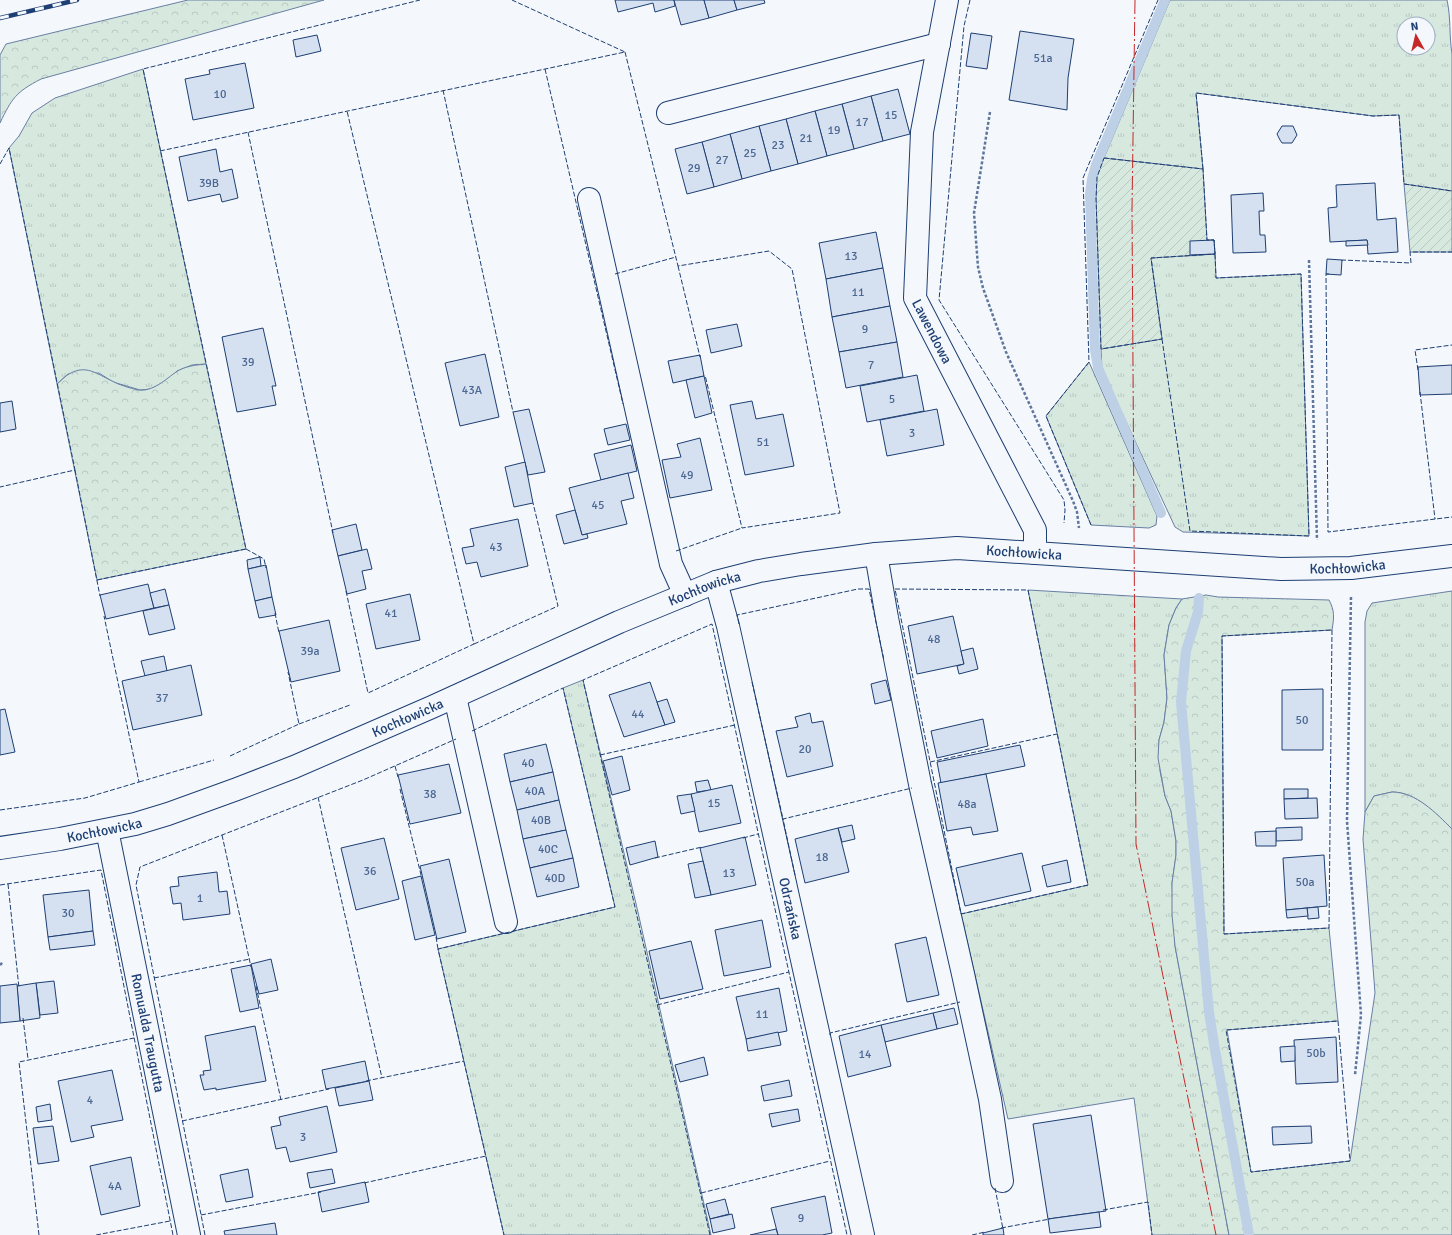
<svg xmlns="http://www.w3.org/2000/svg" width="1452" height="1235" font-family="Signika,sans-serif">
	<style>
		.grass { fill: url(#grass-tufts); stroke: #687fa3; fill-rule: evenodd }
		.forest { fill: url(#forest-crowns); stroke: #687fa3 }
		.garden { fill: url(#garden-furrows); stroke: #687fa3 }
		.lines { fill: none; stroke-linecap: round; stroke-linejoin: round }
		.stream { stroke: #bed0e5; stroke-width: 10 }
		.building { fill: #d5e0f0; stroke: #1d3f73 }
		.minor-casing { stroke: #1d3f73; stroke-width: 24 }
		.path { stroke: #5e769c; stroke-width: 2.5; stroke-dasharray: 3 2; stroke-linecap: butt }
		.minor { stroke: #f4f7fb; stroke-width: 22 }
		.rail-casing { stroke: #1d3f73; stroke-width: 4.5 }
		.rail { stroke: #f4f7fb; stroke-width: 3; stroke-dasharray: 9; stroke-linecap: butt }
		.fence { stroke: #1d3f73; stroke-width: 1; stroke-dasharray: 5 2; stroke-linecap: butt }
		.power { stroke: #c62828; stroke-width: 1; stroke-dasharray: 14 3 2 3; stroke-linecap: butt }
		.labels { text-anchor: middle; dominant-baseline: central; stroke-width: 3; stroke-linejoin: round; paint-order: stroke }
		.number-label { font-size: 12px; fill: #4b6792 }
		.street-label { font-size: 14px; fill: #1d3f73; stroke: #f4f7fb }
	</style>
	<defs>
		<pattern id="grass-tufts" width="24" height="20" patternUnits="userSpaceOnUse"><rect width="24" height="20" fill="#d7e8df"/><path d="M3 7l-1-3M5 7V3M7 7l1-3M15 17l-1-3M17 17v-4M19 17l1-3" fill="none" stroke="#b8c8c3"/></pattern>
		<pattern id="forest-crowns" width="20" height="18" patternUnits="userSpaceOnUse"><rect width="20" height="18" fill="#d7e8df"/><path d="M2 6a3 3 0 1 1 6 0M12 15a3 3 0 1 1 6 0" fill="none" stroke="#b8c8c3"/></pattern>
		<pattern id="garden-furrows" width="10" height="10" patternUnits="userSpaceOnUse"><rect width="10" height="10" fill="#d7e8df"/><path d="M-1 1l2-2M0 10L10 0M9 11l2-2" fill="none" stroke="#b8c8c3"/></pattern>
	</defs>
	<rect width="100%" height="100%" fill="#f4f7fb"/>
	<g class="grass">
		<path d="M1170 0H1447C1451 18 1449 35 1452 54V191L1404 184 1399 115 1373 116 1196 93 1203 169 1104 158ZM1404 24H1428V48H1404Z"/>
		<path d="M143 69 206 364 192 365 177 371 169 379 151 389 140 390 113 382 99 373 68 374 57 384 9 148 19 136 32 113 55 98Z"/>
		<path d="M1215 254 1216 278 1301 274 1309 536 1183 532 1175 527 1102 370 1101 349 1162 339 1151 258Z"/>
		<path d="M1089 362 1157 516 1156 525 1149 528 1091 525 1046 416Z"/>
		<path d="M1028 590 1182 599 1176 608 1169 625 1164 655 1167 698 1164 722 1159 740 1160 771 1165 796 1171 811 1176 841V855L1172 883 1175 946 1229 1235H1152L1134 1098 1008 1119 961 914 1088 885Z"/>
		<path d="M1452 591V829C1436 814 1416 792 1392 792 1386 793 1380 795 1374 796L1365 812V622L1367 611 1372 603Z"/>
		<path d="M583 680 637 908 711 1235H504L438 949 615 907 563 688Z"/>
	</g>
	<g class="forest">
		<path d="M188 0H324L41 79C16 92 12 98 0 123V55L6 44Z"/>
		<path d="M206 364 246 549 97 580 57 384C61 381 65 376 69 374 86 364 97 374 112 381 119 385 130 388 138 390 153 392 166 379 176 372 185 366 196 365 206 364Z"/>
		<path d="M1206 595 1218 597 1329 600C1335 611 1334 618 1332 630L1222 636 1224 934 1329 928 1338 1021 1227 1030 1251 1172 1350 1161 1375 993 1363 839 1365 812 1374 796C1380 795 1386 793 1392 792 1416 792 1436 813 1452 829V1235H1229L1175 946 1172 915V883L1176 855V841L1171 811 1165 796 1158 758 1159 740 1164 722 1167 698 1164 655 1169 625 1176 608 1182 599Z"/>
	</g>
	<g class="garden">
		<path d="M1104 158 1203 169 1207 240H1214L1215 254 1151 258 1162 339 1101 349 1096 198 1097 177Z"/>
		<path d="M1404 184 1452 191V252H1410Z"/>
	</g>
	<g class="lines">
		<g class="stream">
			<path d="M1161 513 1098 368 1095 350 1090 194 1092 179 1096 165 1165 0"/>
			<path d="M1199 598 1198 612 1186 651 1181 702 1209 1012 1215 1050 1249 1235"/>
		</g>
	</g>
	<g class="building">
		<path d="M615 0H674L675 6 655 12 653 3 618 12Z"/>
		<path d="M674 0H704L709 18 681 25Z"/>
		<path d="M704 0H734L737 10 709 18Z"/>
		<path d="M734 0H764L765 3 737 10Z"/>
		<path d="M1020 31 1074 39 1068 78 1067 110 1009 100Z"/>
		<path d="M971 33 992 36 987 69 966 66Z"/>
		<path d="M317 35 321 51 296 57 293 40Z"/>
		<path d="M245 63 254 108 193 120 185 79 210 74 209 70Z"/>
		<path d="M898 89 910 134 883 141 871 96Z"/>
		<path d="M871 96 883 141 854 149 842 104Z"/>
		<path d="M842 104 854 149 827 156 815 111Z"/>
		<path d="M815 111 827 156 798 164 786 119Z"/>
		<path d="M786 119 798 164 771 171 759 126Z"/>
		<path d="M759 126 771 171 742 179 730 134Z"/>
		<path d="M1282 126H1293L1297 135 1292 143H1282L1280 140 1277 134Z"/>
		<path d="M730 134 742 179 714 187 702 142Z"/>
		<path d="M702 142 714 187 687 194 675 149Z"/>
		<path d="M216 149 220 172 232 169 238 198 222 202 220 194 188 201 179 157Z"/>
		<path d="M1375 183 1377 220 1396 218 1398 252 1368 254 1367 240 1330 242 1328 208 1337 207 1336 185Z"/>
		<path d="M1263 193 1264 211H1259L1260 235H1265L1266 252 1233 253 1231 195Z"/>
		<path d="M876 232 883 268 826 279 819 243Z"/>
		<path d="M1214 240 1215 254 1190 255V241Z"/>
		<path d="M1367 240 1368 245 1346 246V241Z"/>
		<path d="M1327 259 1342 260 1341 275 1326 274Z"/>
		<path d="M883 268 890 306 832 317 826 279Z"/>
		<path d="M890 306 897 342 839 352 832 317Z"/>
		<path d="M737 324 742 346 711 353 706 330Z"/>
		<path d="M263 328 276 386H272L276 405 237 412 222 337Z"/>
		<path d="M897 342 903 377 846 388 839 352Z"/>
		<path d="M485 354 499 417 460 426 445 363Z"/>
		<path d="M700 355 704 376 673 383 668 361Z"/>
		<path d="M1452 365V394L1420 395 1418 367Z"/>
		<path d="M917 375 924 411 867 422 860 386Z"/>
		<path d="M704 376 712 413 695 418 686 380Z"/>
		<path d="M12 401 16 429 0 432V403Z"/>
		<path d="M752 401 756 419 783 414 794 466 745 475 730 405Z"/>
		<path d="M529 409 545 472 528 475 513 412Z"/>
		<path d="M937 409 944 445 887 456 880 420Z"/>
		<path d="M626 424 630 440 608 445 604 429Z"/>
		<path d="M700 438 712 490 670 498 662 460 681 457 677 444Z"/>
		<path d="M631 445 637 471 601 480 594 454Z"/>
		<path d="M525 462 533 503 514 507 505 467Z"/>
		<path d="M628 473 634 498 621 501 627 524 582 535 569 488Z"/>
		<path d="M575 510 582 535 587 534 588 538 564 544 556 515Z"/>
		<path d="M518 519 528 566 481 577 477 562 466 564 462 548 474 546 470 529Z"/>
		<path d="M356 524 362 550 338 556 332 530Z"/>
		<path d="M367 549 372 569 362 571 366 589 347 594 338 556Z"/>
		<path d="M260 557 261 566 248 569 247 560Z"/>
		<path d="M266 565 272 597 255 601 248 569Z"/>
		<path d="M148 584 154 608 106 619 100 595Z"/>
		<path d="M165 589 169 605 154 608 150 593Z"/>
		<path d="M410 594 420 640 376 649 366 604Z"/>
		<path d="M272 597 276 615 259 618 255 601Z"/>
		<path d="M169 605 175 629 149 635 143 611Z"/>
		<path d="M953 616 964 664 917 674 908 626Z"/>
		<path d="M329 620 340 671 291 682 279 631Z"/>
		<path d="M973 648 978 669 959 674 957 666 964 664 961 651Z"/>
		<path d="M164 656 167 671 145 676 141 661Z"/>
		<path d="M191 665 202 715 133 730 122 681Z"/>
		<path d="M886 680 891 700 875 704 871 684Z"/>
		<path d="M650 682 665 725 624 737 609 695Z"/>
		<path d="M1323 689V750H1282V690Z"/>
		<path d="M667 699 675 722 665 725 657 702Z"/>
		<path d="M5 709 15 752 0 755V710Z"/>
		<path d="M810 713 812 723 823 721 833 766 787 777 776 731 798 727 795 717Z"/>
		<path d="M983 719 988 746 937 758 931 731Z"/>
		<path d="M546 744 553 772 510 782 504 754Z"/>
		<path d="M1020 745 1025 766 941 783 937 762Z"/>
		<path d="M622 756 630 790 612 795 603 761Z"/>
		<path d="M449 764 461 813 410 824 398 775Z"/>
		<path d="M553 772 559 800 517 810 510 782Z"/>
		<path d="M986 774 998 831 973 835 971 827 947 831 938 783Z"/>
		<path d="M708 780 711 790 697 792 695 782Z"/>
		<path d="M732 785 741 823 699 832 691 794Z"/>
		<path d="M1284 789H1308V798L1284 799Z"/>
		<path d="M691 794 695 811 681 814 677 796Z"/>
		<path d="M1317 798 1318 818 1285 819 1284 799Z"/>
		<path d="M559 800 566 830 523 839 517 810Z"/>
		<path d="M852 825 855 839 842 842 838 828Z"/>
		<path d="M1302 827V840L1276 841V828Z"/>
		<path d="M838 828 849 872 805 883 795 839Z"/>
		<path d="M566 830 573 858 530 868 523 839Z"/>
		<path d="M1276 831V846H1256L1255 832Z"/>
		<path d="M745 837 756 885 711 895 700 848Z"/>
		<path d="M384 838 399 899 356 910 341 848Z"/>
		<path d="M655 841 658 857 630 865 626 848Z"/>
		<path d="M1022 853 1031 891 965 906 956 868Z"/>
		<path d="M1324 855 1327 906 1286 910 1283 858Z"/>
		<path d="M573 858 579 887 537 897 530 868Z"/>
		<path d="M449 859 466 932 437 939 420 866Z"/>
		<path d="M1067 860 1071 882 1047 887 1042 866Z"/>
		<path d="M703 861 711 895 695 898 688 864Z"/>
		<path d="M217 872 219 892 227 891 230 914 183 920 181 903 173 904 170 887 179 886 178 877Z"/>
		<path d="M421 876 435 935 415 940 402 881Z"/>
		<path d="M89 890 93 931 48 937 43 895Z"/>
		<path d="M1318 907 1319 918 1308 919 1307 908Z"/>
		<path d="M1307 908 1308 916 1287 918 1286 910Z"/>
		<path d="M762 920 771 967 724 976 715 930Z"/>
		<path d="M93 931 95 945 50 950 48 937Z"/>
		<path d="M926 937 939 995 907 1002 895 944Z"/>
		<path d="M691 941 703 989 660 999 649 951Z"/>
		<path d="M271 959 278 990 259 994 251 964Z"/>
		<path d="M251 965 259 1008 240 1012 231 969Z"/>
		<path d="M54 981 58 1013 40 1015 36 983Z"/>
		<path d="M36 983 40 1018 20 1021 17 986Z"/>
		<path d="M17 984 20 1021 0 1023V986Z"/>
		<path d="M779 988 787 1031 746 1039 736 997Z"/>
		<path d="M954 1008 958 1024 937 1029 933 1013Z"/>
		<path d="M933 1013 937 1029 885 1042 881 1025Z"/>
		<path d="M881 1025 891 1066 848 1077 839 1036Z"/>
		<path d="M255 1026 266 1081 216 1090V1088L204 1090 200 1075H204L203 1071 211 1070 205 1036Z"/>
		<path d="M778 1032 781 1045 748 1051 746 1039Z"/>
		<path d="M1336 1037 1338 1082 1296 1084 1294 1040Z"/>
		<path d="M1295 1046V1061L1281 1062 1280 1047Z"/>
		<path d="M704 1057 708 1075 680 1082 675 1065Z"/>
		<path d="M365 1061 369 1081 326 1089 322 1070Z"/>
		<path d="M112 1070 123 1120 91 1126 94 1137 71 1142 58 1081Z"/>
		<path d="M789 1080 792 1096 764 1101 761 1086Z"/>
		<path d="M369 1081 373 1100 339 1106 335 1088Z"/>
		<path d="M50 1104 52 1120 38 1122 36 1107Z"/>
		<path d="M327 1106 337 1152 290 1162 286 1147 276 1149 271 1127 281 1125 279 1117Z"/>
		<path d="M798 1109 800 1121 772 1127 769 1114Z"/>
		<path d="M1091 1115 1106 1211 1048 1219 1033 1124Z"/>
		<path d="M53 1126 59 1161 38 1164 33 1128Z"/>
		<path d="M1311 1126 1312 1143 1273 1145 1272 1127Z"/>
		<path d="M131 1157 140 1206 101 1215 90 1166Z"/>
		<path d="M248 1169 253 1197 226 1202 220 1175Z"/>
		<path d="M332 1169 335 1183 310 1188 307 1173Z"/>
		<path d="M365 1182 369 1202 322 1212 318 1192Z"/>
		<path d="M825 1196 832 1233 822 1235H778L771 1208Z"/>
		<path d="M725 1199 729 1214 710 1219 706 1204Z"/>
		<path d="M1099 1212 1101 1227 1050 1233 1048 1219Z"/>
		<path d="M732 1214 735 1228 713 1233 710 1219Z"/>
		<path d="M275 1223 277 1235H225L224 1231Z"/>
		<path d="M1003 1228 1004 1235H983V1233Z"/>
		<path d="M776 1229 778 1235H750Z"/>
	</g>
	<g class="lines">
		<defs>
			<g id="minor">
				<path id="s1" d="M947 0 922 132 915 298 1035 530V553"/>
				<path d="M668 113 939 44"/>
				<path d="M589 199 671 564 685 595"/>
				<path d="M876 554 887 618 920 784 963 974 990 1099 1002 1181"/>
				<path id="s2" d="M716 582 728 626 863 1235"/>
				<path d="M455 697 506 922"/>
				<path id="s3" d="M107 830 189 1235"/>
				<path id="s4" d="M0 848 60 839 135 824 168 814 237 789 294 767 432 707 619 622 716 582 759 571 801 564 876 554 957 548 1281 569 1351 568 1452 556"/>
			</g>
		</defs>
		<use href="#minor" class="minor-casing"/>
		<g class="path">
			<path d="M990 112 974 213 978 267 983 288 1006 352 1073 501 1077 512 1079 528"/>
			<path d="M1309 260 1317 540"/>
			<path d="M1351 597 1347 821 1361 1015 1355 1075"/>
			<path d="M0 965 3 962"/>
		</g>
		<use href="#minor" class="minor"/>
		<defs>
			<path id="rail" d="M0 18 77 0"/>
		</defs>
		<use href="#rail" class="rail-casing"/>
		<use href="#rail" class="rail"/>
		<g class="fence">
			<path d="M970 0 964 26 939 300 1064 500 1065 510 1064 523"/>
			<path d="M625 52 678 266 769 251 792 269 840 513 742 528 705 375"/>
			<path d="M545 69 623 404"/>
			<path d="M443 90 513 412"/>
			<path d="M248 132 333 533"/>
			<path d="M160 151 625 52 512 0"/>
			<path d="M1104 158 1203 169 1207 240H1214L1215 254 1151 258 1162 339 1101 349 1096 198 1097 177Z"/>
			<path d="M0 164 9 148 75 470 0 487"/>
			<path d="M1203 169 1196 93 1373 116 1399 115 1404 184 1452 191"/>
			<path d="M1342 261V260L1411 263 1410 252H1452"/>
			<path d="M678 266 700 357"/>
			<path d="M615 274 676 257"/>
			<path d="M1329 274H1326L1328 532 1452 517"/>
			<path d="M1162 339 1190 531 1309 536 1301 274 1216 278 1215 254"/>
			<path d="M1418 370 1415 350 1452 345"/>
			<path d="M1420 392 1435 519"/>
			<path d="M75 470 100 596"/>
			<path d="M1091 525 1046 416 1089 362 1083 178 1158 0"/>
			<path d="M246 549 264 559 266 568"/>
			<path d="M676 551 742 528"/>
			<path d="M97 580 246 549 143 69 420 0"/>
			<path d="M895 589 1028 590 1088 885 961 914Z"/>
			<path d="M346 591 368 693 474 644 347 111"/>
			<path d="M275 613 279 633"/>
			<path d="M739 624 737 615 858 589H869L884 660"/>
			<path d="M1332 630 1329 928 1224 934 1222 636Z"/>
			<path d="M474 644 558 606 533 503"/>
			<path d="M752 682 783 819"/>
			<path d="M299 724 350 705"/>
			<path d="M472 731 563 688 615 907 438 949 504 1235"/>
			<path d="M600 755 735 725"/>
			<path d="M230 756 299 724 288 672"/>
			<path d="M930 762 1057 734"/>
			<path d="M395 766 398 777"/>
			<path d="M139 782 214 760"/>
			<path d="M400 789 422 879"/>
			<path d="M318 797 382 1078"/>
			<path d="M0 810 85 798 139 782 104 616"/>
			<path d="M222 835 251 967"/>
			<path d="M743 838 758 834"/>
			<path d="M655 858 702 847"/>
			<path d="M795 875 783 819 912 788"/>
			<path d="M8 884 19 988"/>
			<path d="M0 885 101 870 173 1235"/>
			<path d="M436 937 438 949"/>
			<path d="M154 978 250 959"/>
			<path d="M256 986 281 1100"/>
			<path d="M657 1005 789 972"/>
			<path d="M23 1018 28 1059"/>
			<path d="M1338 1021 1350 1161 1251 1172 1226 1030Z"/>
			<path d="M830 1035V1033L960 1002"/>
			<path d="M366 1081 464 1061"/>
			<path d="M182 1121 329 1089"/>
			<path d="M364 1183 486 1156"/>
			<path d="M995 1188 1003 1229"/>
			<path d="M701 1193 830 1161"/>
			<path d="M1103 1210 1148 1202 1152 1235"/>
			<path d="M201 1215 321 1192"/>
			<path d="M1001 1228 1050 1219"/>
			<path d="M39 1235 19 1062 134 1038"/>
			<path d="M96 1235 170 1221"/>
			<path d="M205 1235 136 885 140 867 363 780 456 739"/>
			<path d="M710 1235 583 680 712 624 847 1235"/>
			<path d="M972 1235 985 1232"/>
		</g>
		<path class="power" d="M1135 0 1132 209 1136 844 1216 1235"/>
	</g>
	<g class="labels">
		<g class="number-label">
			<text x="1043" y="58">51a</text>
			<text x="220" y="94">10</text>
			<text x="891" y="115">15</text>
			<text x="862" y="122">17</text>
			<text x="834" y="130">19</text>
			<text x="806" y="138">21</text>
			<text x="778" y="145">23</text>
			<text x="750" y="153">25</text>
			<text x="722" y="160">27</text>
			<text x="694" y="168">29</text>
			<text x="209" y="183">39B</text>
			<text x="851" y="256">13</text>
			<text x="858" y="292">11</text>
			<text x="865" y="329">9</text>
			<text x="248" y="362">39</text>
			<text x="871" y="365">7</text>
			<text x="472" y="390">43A</text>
			<text x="892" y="399">5</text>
			<text x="912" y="433">3</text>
			<text x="763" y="442">51</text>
			<text x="687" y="475">49</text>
			<text x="598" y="505">45</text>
			<text x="496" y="547">43</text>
			<text x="391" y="613">41</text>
			<text x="934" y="639">48</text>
			<text x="310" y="651">39a</text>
			<text x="162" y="698">37</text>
			<text x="638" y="714">44</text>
			<text x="1302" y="720">50</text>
			<text x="805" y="749">20</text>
			<text x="528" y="763">40</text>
			<text x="535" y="791">40A</text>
			<text x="430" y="794">38</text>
			<text x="714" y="803">15</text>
			<text x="967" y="804">48a</text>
			<text x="541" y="820">40B</text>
			<text x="548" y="849">40C</text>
			<text x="822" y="857">18</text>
			<text x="370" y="871">36</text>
			<text x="729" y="873">13</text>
			<text x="555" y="878">40D</text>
			<text x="1305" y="882">50a</text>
			<text x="200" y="898">1</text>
			<text x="68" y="913">30</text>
			<text x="762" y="1014">11</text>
			<text x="1316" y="1053">50b</text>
			<text x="865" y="1054">14</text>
			<text x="90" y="1100">4</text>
			<text x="303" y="1137">3</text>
			<text x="115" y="1186">4A</text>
			<text x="801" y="1218">9</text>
		</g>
		<g class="street-label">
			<text stroke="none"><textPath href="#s1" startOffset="338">Lawendowa</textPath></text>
			<text stroke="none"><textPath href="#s4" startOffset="1078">Kochłowicka</textPath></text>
			<text stroke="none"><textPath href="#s4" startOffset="1402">Kochłowicka</textPath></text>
			<text stroke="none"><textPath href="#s4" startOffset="754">Kochłowicka</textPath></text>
			<text stroke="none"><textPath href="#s4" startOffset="430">Kochłowicka</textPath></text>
			<text stroke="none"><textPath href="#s4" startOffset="106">Kochłowicka</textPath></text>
			<text stroke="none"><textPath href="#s2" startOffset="335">Odrzańska</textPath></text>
			<text stroke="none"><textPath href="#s3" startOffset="207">Romualda Traugutta</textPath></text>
		</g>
	</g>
	<g transform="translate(1416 36) rotate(352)"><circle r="19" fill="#f4f7fb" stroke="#9eadc5"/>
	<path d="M0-3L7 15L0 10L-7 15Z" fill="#c62828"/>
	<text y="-6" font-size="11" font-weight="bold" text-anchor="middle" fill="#1d3f73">N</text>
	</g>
</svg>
